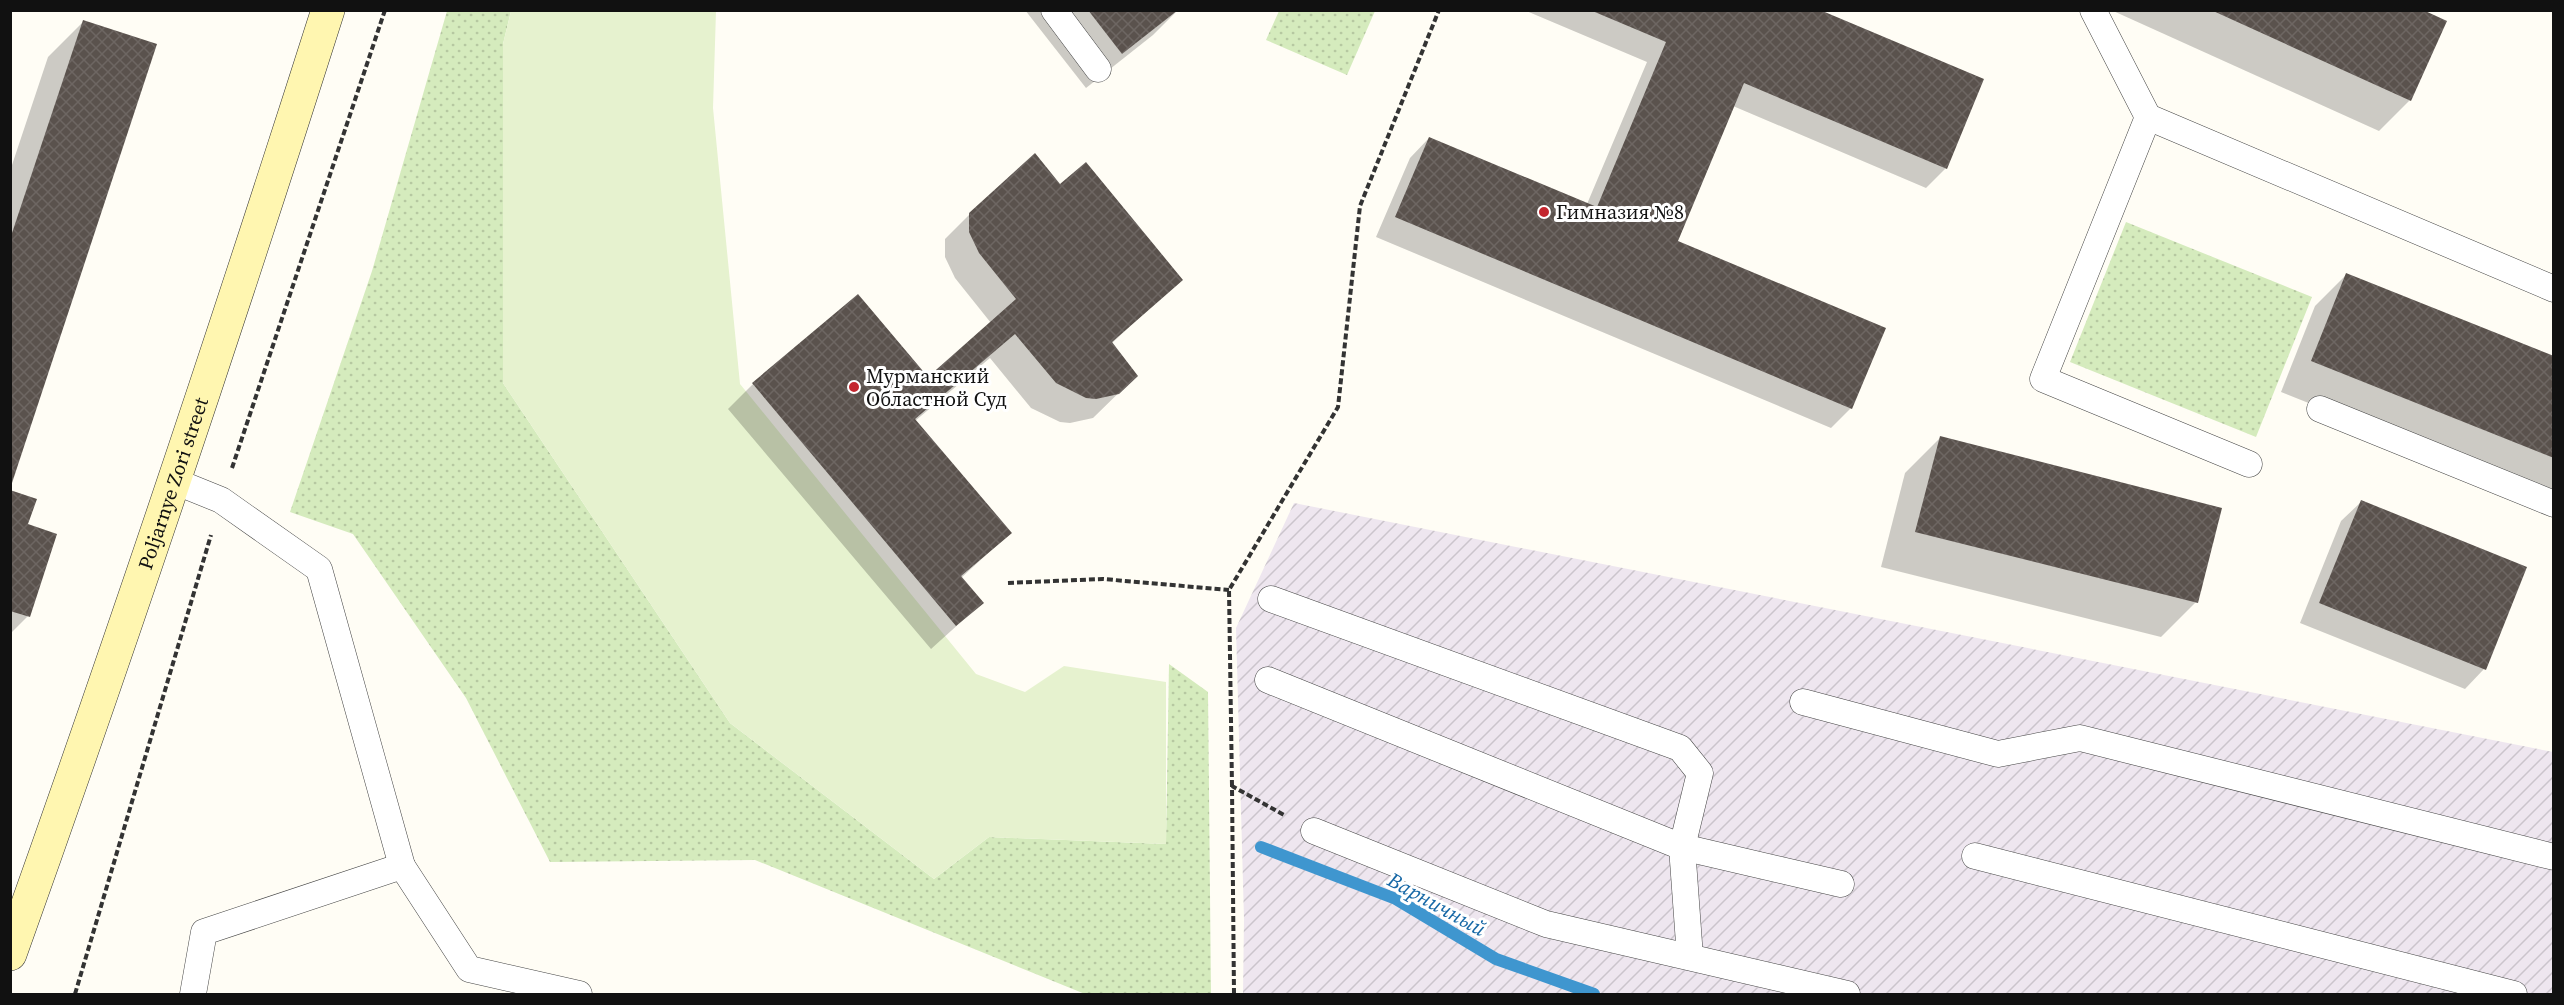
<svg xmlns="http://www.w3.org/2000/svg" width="2564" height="1005" font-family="'Source Serif 4',serif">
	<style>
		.industrial { fill: url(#industrial-furrows) }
		.grass { fill: url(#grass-dots) }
		.pitch { fill: #e6f2cf }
		.shadow { fill: #0003 }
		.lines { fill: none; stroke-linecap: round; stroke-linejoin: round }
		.stream { stroke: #3f96cf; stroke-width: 12 }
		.building { fill: url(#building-cross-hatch) }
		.lane-casing { stroke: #444; stroke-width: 27 }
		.secondary-casing { stroke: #333; stroke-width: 34 }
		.path { stroke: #333; stroke-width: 4; stroke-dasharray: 6 3; stroke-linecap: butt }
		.lane { stroke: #fff; stroke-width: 26 }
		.secondary { stroke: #fff6b0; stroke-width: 33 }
		.poi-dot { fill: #c4262e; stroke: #fff; stroke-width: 2 }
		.labels { text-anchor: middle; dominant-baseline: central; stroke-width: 6; stroke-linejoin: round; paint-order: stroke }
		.poi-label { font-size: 20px; fill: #111; stroke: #fff; text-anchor: start }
		.street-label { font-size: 20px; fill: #111; stroke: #fff }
		.water-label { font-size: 21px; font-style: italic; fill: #1768a6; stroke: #fff }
	</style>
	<defs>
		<pattern id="industrial-furrows" width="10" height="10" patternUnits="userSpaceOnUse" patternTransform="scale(1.5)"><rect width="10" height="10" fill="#eee6ef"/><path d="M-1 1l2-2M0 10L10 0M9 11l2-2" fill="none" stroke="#cbc4cc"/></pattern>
		<pattern id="grass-dots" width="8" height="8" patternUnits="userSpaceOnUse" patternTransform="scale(1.5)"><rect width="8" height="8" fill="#d5ebbd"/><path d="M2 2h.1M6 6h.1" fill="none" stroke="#b6c8a1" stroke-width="1.8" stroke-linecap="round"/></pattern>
		<pattern id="building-cross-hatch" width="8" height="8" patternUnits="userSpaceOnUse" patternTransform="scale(1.5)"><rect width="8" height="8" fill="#5a524d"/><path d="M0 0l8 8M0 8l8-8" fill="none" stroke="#6d6662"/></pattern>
	</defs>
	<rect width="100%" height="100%" fill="#fffdf5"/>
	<path class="industrial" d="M1294 503 2553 752V994H1243L1244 919 1236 628Z"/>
	<g class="grass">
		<path d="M447 11H511L503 44V383L730 723 934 879 989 837 1166 844 1169 664 1208 692 1211 994H1085L755 860 550 862 466 698 353 534 290 512 372 271Z"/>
		<path d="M1279 11V10L1375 11 1347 75 1266 40Z"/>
		<path d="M2126 222 2312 297 2256 437 2070 362Z"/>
	</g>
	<path class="pitch" d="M511 11H716L713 108 740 384 976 674 1025 692 1064 666 1166 682V844L989 837 934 879 730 723 503 383V44Z"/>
	<g class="shadow">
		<path d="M1025 10H1178L1153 35 1086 88Z"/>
		<path d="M1524 10H1816L1946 168 1926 188 1733 106 1676 242 1851 408 1831 428 1376 237 1410 158 1429 138 1587 204 1647 62Z"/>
		<path d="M2111 10H2419L2410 100 2379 131Z"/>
		<path d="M84 21 155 45 10 482V171L48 57Z"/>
		<path d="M1060 186 1181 279 1111 344 1136 376 1093 418 1070 423 1060 422 1031 408 990 358 915 421 1010 533 961 578 982 603 931 649 728 409 753 384 858 296 928 379 991 323 955 278 945 257V239L970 214Z"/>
		<path d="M2346 275 2554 358V501L2281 392 2315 306Z"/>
		<path d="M1940 438 2196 602 2161 637 1881 567 1905 473Z"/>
		<path d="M10 492 26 525 28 616 10 634Z"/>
		<path d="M2361 502 2484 669 2465 689 2300 623 2341 521Z"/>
	</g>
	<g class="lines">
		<path class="stream" d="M1261 847 1396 899 1496 959 1594 994"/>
	</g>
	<g class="building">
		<path d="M1088 10H1178L1122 54Z"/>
		<path d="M1590 10H1820L1984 79 1947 169 1744 83 1678 241 1886 328 1852 409 1395 217 1429 137 1597 207 1666 42Z"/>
		<path d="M2211 10H2423L2447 21 2411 101Z"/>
		<path d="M83 20 157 44 11 486 10 239Z"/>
		<path d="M1035 153 1060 184 1086 162 1183 280 1112 342 1138 376 1119 394 1096 399 1086 398 1056 383 1015 334 915 419 1012 533 961 576 984 603 956 626 752 383 858 294 928 377 1016 299 979 253 969 232V213Z"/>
		<path d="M2346 273 2554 356V458L2311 361Z"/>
		<path d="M1940 436 2222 508 2198 603 1915 532Z"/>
		<path d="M10 490 37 499 28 524 57 534 30 617 10 611Z"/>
		<path d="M2361 500 2527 567 2486 670 2319 603Z"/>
	</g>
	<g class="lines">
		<defs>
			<g id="lane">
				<path d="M1054 10 1098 69"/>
				<path d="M2093 10 2148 117 2554 289"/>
				<path d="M2148 117 2043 379 2249 464"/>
				<path d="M2320 409 2554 504"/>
				<path d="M174 481 221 500 319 569 402 866"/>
				<path d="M1271 599 1680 748 1700 773 1682 847 1690 957"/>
				<path d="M1268 680 1682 847 1841 884"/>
				<path d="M1803 702 1998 754 2080 738 2554 857"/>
				<path d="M1314 831 1546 924 1847 994"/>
				<path d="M1975 856 2514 994"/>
				<path d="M193 994 204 932 402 866 469 969 579 994"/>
			</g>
			<g id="secondary">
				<path id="s1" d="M10 954C122 641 227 327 328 10"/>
			</g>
		</defs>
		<use href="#lane" class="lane-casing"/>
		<use href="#secondary" class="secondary-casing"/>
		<g class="path">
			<path d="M232 468 385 10"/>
			<path d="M1008 583 1103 579 1229 590"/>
			<path d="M1232 786 1229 590 1338 407 1360 206 1439 10"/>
			<path d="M75 994 211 535"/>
			<path d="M1234 994 1232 786 1284 815"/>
		</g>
		<use href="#lane" class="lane"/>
		<use href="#secondary" class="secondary"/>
	</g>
	<g class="poi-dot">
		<circle cx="1544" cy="212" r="6"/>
		<circle cx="854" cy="387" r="6"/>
	</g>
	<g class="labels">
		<g class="poi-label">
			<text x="1556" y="212">Гимназия №8</text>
			<text x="866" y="376">Мурманский<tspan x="866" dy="23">Областной Суд</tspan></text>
		</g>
		<g class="street-label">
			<text stroke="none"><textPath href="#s1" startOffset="498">Poljarnye Zori street</textPath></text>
		</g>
		<g class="water-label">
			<text transform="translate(1437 904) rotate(29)">Варничный</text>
		</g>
	</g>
	<rect width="2564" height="1005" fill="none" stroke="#111111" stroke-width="24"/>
</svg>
